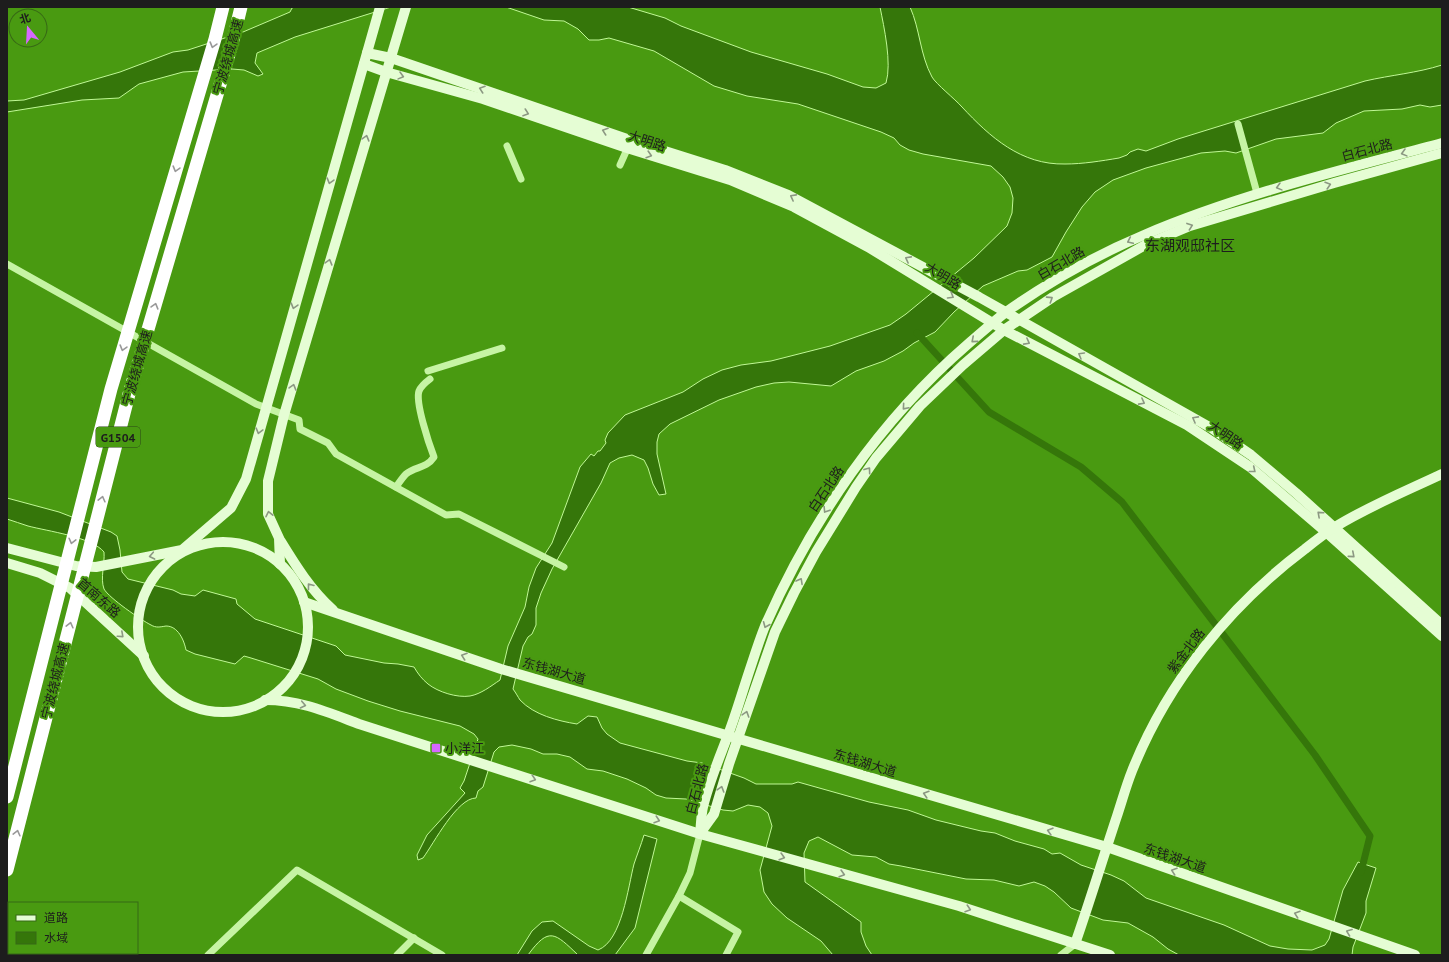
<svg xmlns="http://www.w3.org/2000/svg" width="1449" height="962" font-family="'PT Sans','Noto Sans SC',sans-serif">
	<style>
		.water { fill: #35760a; stroke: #c0f896 }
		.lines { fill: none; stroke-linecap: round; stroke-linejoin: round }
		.canal { stroke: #35760a; stroke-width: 7 }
		.street { stroke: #c6f4a4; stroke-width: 7 }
		.secondary { stroke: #e5fdd4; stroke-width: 10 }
		.highway-bridge { stroke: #fff; stroke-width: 13 }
		.oneway { stroke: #999 }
		.oneway2 { stroke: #8b9882 }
		.poi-dot { fill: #d767ff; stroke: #499a11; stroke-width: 1.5 }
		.labels { text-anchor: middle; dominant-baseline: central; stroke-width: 4; stroke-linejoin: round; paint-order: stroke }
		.shield { fill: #499a11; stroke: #2a4219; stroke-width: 1 }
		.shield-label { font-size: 12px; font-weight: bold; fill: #1d1d1d }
		.street-label { font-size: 13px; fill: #1d1d1d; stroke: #499a11 }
		.poi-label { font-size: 13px; fill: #1d1d1d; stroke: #499a11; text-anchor: start }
		.quarter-label { font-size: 15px; fill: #1d1d1d; stroke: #499a11 }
	</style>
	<rect width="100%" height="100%" fill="#499a11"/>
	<g class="water">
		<path d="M294 7H391L295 37 257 53 255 63 263 74 258 76 244 70 232 69 183 72 139 84 119 98 82 100 7 112V101L24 100 120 72 173 52 188 50 243 32 290 12 292 8Z"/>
		<path d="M506 7H628L665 18 681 26 751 52 827 74 863 87 876 88 886 83C892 63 884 27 880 7H910C920 29 920 55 932 77 936 84 955 99 962 107 990 137 1021 165 1065 164 1083 164 1101 161 1119 158L1127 155 1130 152 1138 149 1146 151 1178 139 1365 81C1391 75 1417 73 1442 65V105L1430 107 1420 105 1402 109 1364 111 1336 123 1323 133 1276 139 1236 153 1225 151 1201 153 1146 168 1113 180 1095 192 1082 207 1066 232 1052 257 1027 270 1018 271 983 286 954 312 935 332 914 343 903 351 884 361 856 371 831 386 789 382 774 383 756 387 719 400 670 424 659 434 657 442V454L666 494 659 495 653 484 648 468 644 460 632 455 619 458 610 463 601 483 552 569 541 593 536 608V625L532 634 528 637 523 646 513 689C516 693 518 697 520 700 534 715 558 721 577 724L588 716 597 717 602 728 607 734 620 743 687 761 702 763 744 778 756 784H792L798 782 869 802 908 810 936 820 981 831 995 833 1015 841 1044 849 1052 854 1060 853 1081 865 1111 875 1124 881 1146 898 1224 925 1270 946 1288 949 1312 950 1325 945 1329 939 1343 890 1358 862 1376 868 1366 901V913L1353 947 1352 955H1179L1168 949 1153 937 1128 923 1103 920 1071 908 1054 892 1045 886 1034 882 1019 886 994 880 966 879 901 866 889 864 876 857 852 855 818 837 809 841 804 853 805 882 861 922V932L866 946 872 955H833L821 941 787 918 772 904 764 892 760 870 772 826 768 813 760 807 748 805 733 811 723 810 686 799 666 798 656 795 646 788 627 779 603 771 587 769 570 757 557 754H543L531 749 512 745 499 747 494 752 483 787 478 791 476 798C457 798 434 843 423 858L418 860 417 855 427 835 465 793 460 788 464 781 478 739 474 734 460 726 400 711 368 701 336 689 318 679 251 658 244 656 235 664 195 654 186 650C184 640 178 626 166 626 160 627 156 628 151 625 141 620 109 598 104 589 100 578 105 564 104 552 92 537 47 531 28 526 21 524 14 521 7 519V498L59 512 111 532 117 536 120 550 122 572 128 579 173 590 181 594 195 596 203 590 236 599 237 604 255 619 336 646 345 655 384 663 398 664 414 667C418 674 422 679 428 684 438 692 457 698 470 696 481 694 491 686 500 680L508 646 525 607 529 587 536 568 552 543 580 467 591 454 594 456 598 451H600L606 443 605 440 608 433 625 415 683 392 703 379 722 370 741 365 771 361 830 346 890 325 906 314 974 258 1007 226 1012 213 1013 198 1010 187 1003 177 991 166 923 154 909 150 900 145 894 138 881 132 798 104 747 96 714 86 654 51 609 38 599 40H589L578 29 564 21 544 20Z"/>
		<path d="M644 835 657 839 635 928 615 955H578C555 933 549 926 528 955H517L532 931 542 922 553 921 589 946 598 950C622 941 628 887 634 864 637 855 641 845 644 835Z"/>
	</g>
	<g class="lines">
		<path class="canal" d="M917 333 989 412 1081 467 1122 502 1315 755 1370 836 1361 872"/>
		<g class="street">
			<path d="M1238 124 1257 193"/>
			<path d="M507 146 521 179"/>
			<path d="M620 165 629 145"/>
			<path d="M7 264 256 404 299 420 300 429 328 443 336 454 446 515 459 514 564 567"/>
			<path d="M428 371 502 348"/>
			<path d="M396 487C399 483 402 478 406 474 416 466 426 469 434 457 429 444 415 402 419 391 421 386 426 382 430 379"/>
			<path d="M679 896 738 932 726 955"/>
			<path d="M208 955 297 870 442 955"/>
			<path d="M397 955 414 938"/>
			<path d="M646 955 679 896 690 873 700 834"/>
			<path d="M1061 955 1075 944"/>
		</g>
		<g class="secondary">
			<path d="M367 53 391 58 630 140 725 170 788 195 979 297 1213 429 1251 455 1296 493 1442 625"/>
			<path d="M364 64 386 72 483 99 627 148 730 180 794 207 868 247 1004 330 1187 425 1250 467 1327 533 1442 636"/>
			<path d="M280 540C296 566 310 589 333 610"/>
			<circle cx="223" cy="627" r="85"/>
			<path d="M7 548 76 566 96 567 182 550 231 508 246 479 380 7"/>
			<path d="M7 563 40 573 70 588 144 656"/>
			<path d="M280 564 279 538 268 514V481L284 415 406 7"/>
			<path d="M304 602 501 669 1107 847 1415 955"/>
			<path d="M265 700C300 700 327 712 359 724L700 834 959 906 1110 955"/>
			<path d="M701 832 714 814 729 764 775 632 794 593 816 552 856 487 876 458 920 406 963 365 1004 330 1053 297 1147 244 1190 226 1334 183 1442 153"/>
			<path d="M700 834C701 825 701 816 703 807 709 782 719 759 728 735 736 714 742 693 749 672 754 657 759 641 765 626 812 519 880 420 968 344 981 333 993 322 1006 312 1049 282 1096 255 1144 235 1240 194 1342 170 1442 143"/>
			<path d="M1075 944C1090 901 1103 858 1117 816 1122 801 1126 786 1132 771 1167 683 1229 606 1305 549 1315 541 1325 533 1335 527 1369 506 1406 491 1442 474"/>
		</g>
		<g class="highway-bridge">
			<path d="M7 797 111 389 215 39 223 7"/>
			<path d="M7 870 129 394 232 44 241 7"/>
		</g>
	</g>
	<defs><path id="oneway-chevron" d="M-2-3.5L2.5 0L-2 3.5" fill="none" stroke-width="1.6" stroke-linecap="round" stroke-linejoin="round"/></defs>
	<g class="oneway">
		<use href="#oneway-chevron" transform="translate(213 45) rotate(106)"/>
		<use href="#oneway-chevron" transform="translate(176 169) rotate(106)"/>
		<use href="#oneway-chevron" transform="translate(155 306) rotate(-74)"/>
		<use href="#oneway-chevron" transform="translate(123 348) rotate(106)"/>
		<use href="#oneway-chevron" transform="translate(102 499) rotate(-76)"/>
		<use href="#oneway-chevron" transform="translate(72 541) rotate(104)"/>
		<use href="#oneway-chevron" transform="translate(70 625) rotate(-76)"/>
		<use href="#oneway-chevron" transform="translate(17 833) rotate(-76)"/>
	</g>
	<g class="oneway2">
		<use href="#oneway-chevron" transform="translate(401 76) rotate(15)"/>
		<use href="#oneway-chevron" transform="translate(482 89) rotate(-161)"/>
		<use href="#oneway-chevron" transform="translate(526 113) rotate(19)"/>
		<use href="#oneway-chevron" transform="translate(605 131) rotate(-161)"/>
		<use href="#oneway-chevron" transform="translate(366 138) rotate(-74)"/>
		<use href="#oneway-chevron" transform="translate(1404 153) rotate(165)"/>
		<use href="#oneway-chevron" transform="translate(649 155) rotate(17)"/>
		<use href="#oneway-chevron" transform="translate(330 181) rotate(106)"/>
		<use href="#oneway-chevron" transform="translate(1328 185) rotate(-17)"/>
		<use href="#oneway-chevron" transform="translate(1279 187) rotate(165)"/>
		<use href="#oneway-chevron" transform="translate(793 197) rotate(-152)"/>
		<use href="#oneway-chevron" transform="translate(1190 226) rotate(-20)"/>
		<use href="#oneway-chevron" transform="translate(1130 241) rotate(155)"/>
		<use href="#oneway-chevron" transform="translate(908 259) rotate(-152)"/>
		<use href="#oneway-chevron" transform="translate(329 262) rotate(-74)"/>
		<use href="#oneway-chevron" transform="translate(951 296) rotate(31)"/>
		<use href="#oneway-chevron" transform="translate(1050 299) rotate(-33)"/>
		<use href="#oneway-chevron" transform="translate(294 306) rotate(106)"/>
		<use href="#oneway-chevron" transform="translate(974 340) rotate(139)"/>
		<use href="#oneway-chevron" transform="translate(1027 342) rotate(28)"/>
		<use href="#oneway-chevron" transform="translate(1081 355) rotate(-150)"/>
		<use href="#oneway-chevron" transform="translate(293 387) rotate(-74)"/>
		<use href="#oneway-chevron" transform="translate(1142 402) rotate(28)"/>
		<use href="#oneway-chevron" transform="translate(905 407) rotate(131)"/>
		<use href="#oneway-chevron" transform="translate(1195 419) rotate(-151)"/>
		<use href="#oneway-chevron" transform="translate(259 431) rotate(105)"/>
		<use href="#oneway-chevron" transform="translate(868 470) rotate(-54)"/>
		<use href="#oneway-chevron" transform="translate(1253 470) rotate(39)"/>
		<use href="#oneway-chevron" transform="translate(826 510) rotate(122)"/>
		<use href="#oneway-chevron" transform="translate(269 514) rotate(-102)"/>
		<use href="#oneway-chevron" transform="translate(1320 514) rotate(-138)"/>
		<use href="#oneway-chevron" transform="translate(1352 555) rotate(41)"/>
		<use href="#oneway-chevron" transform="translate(152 556) rotate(169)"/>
		<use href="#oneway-chevron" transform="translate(800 581) rotate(-61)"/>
		<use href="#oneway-chevron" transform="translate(310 586) rotate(-128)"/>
		<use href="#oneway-chevron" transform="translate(766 625) rotate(113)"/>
		<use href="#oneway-chevron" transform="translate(121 635) rotate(42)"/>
		<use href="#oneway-chevron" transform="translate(464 656) rotate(-161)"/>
		<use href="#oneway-chevron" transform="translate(303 705) rotate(12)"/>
		<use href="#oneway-chevron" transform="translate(746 714) rotate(-72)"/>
		<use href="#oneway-chevron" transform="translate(533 779) rotate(18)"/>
		<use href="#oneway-chevron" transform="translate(721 789) rotate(-73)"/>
		<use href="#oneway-chevron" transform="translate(926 794) rotate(-163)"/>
		<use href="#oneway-chevron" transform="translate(657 820) rotate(18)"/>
		<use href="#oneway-chevron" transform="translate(1050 831) rotate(-164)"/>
		<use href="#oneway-chevron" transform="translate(782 857) rotate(16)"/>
		<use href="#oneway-chevron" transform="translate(1174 871) rotate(-161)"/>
		<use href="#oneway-chevron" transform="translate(842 874) rotate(16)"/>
		<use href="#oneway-chevron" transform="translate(968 909) rotate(18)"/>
		<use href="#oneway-chevron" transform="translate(1297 914) rotate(-161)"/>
		<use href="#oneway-chevron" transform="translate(1349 932) rotate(-159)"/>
	</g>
	<rect class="poi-dot" x="431" y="743" width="10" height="10" rx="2"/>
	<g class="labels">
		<rect class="shield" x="96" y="427" width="44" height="20" rx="3"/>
		<g class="shield-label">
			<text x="118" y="437">G1504</text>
		</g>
		<g class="street-label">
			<text transform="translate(228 57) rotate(-74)">宁波绕城高速</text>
			<text transform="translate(647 141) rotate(18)">大明路</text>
			<text transform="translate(1367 150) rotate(-15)">白石北路</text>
			<text transform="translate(1061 263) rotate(-30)">白石北路</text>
			<text transform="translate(943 276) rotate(31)">大明路</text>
			<text transform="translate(137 368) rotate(-74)">宁波绕城高速</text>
			<text transform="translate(1226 435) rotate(34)">大明路</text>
			<text transform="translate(826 489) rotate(-56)">白石北路</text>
			<text transform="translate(99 598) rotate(41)">首南东路</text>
			<text transform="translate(1186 651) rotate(-53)">紫金北路</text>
			<text transform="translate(554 671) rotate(16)">东钱湖大道</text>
			<text transform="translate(55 681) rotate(-76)">宁波绕城高速</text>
			<text transform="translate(865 763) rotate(17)">东钱湖大道</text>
			<text transform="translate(697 789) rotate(-75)">白石北路</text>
			<text transform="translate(1175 858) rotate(19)">东钱湖大道</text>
		</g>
		<g class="poi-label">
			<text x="445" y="748">小洋江</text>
		</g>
		<g class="quarter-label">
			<text x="1190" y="245">东湖观邸社区</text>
		</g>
	</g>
	<rect width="1449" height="962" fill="none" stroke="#1d1d1d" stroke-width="16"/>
	<rect x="8" y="902" width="130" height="52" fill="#499a11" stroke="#376816"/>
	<rect x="16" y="915" width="20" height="6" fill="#e5fdd4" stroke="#376816"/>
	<text x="44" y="922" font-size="12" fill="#1d1d1d">道路</text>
	<rect x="16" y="932" width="20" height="12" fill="#35760a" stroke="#376816"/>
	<text x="44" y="942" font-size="12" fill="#1d1d1d">水域</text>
	<g transform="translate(28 28) rotate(342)"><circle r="19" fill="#499a11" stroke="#376816"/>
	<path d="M0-3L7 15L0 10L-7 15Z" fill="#d767ff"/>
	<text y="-6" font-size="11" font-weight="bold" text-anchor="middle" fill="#1d1d1d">北</text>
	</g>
</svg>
